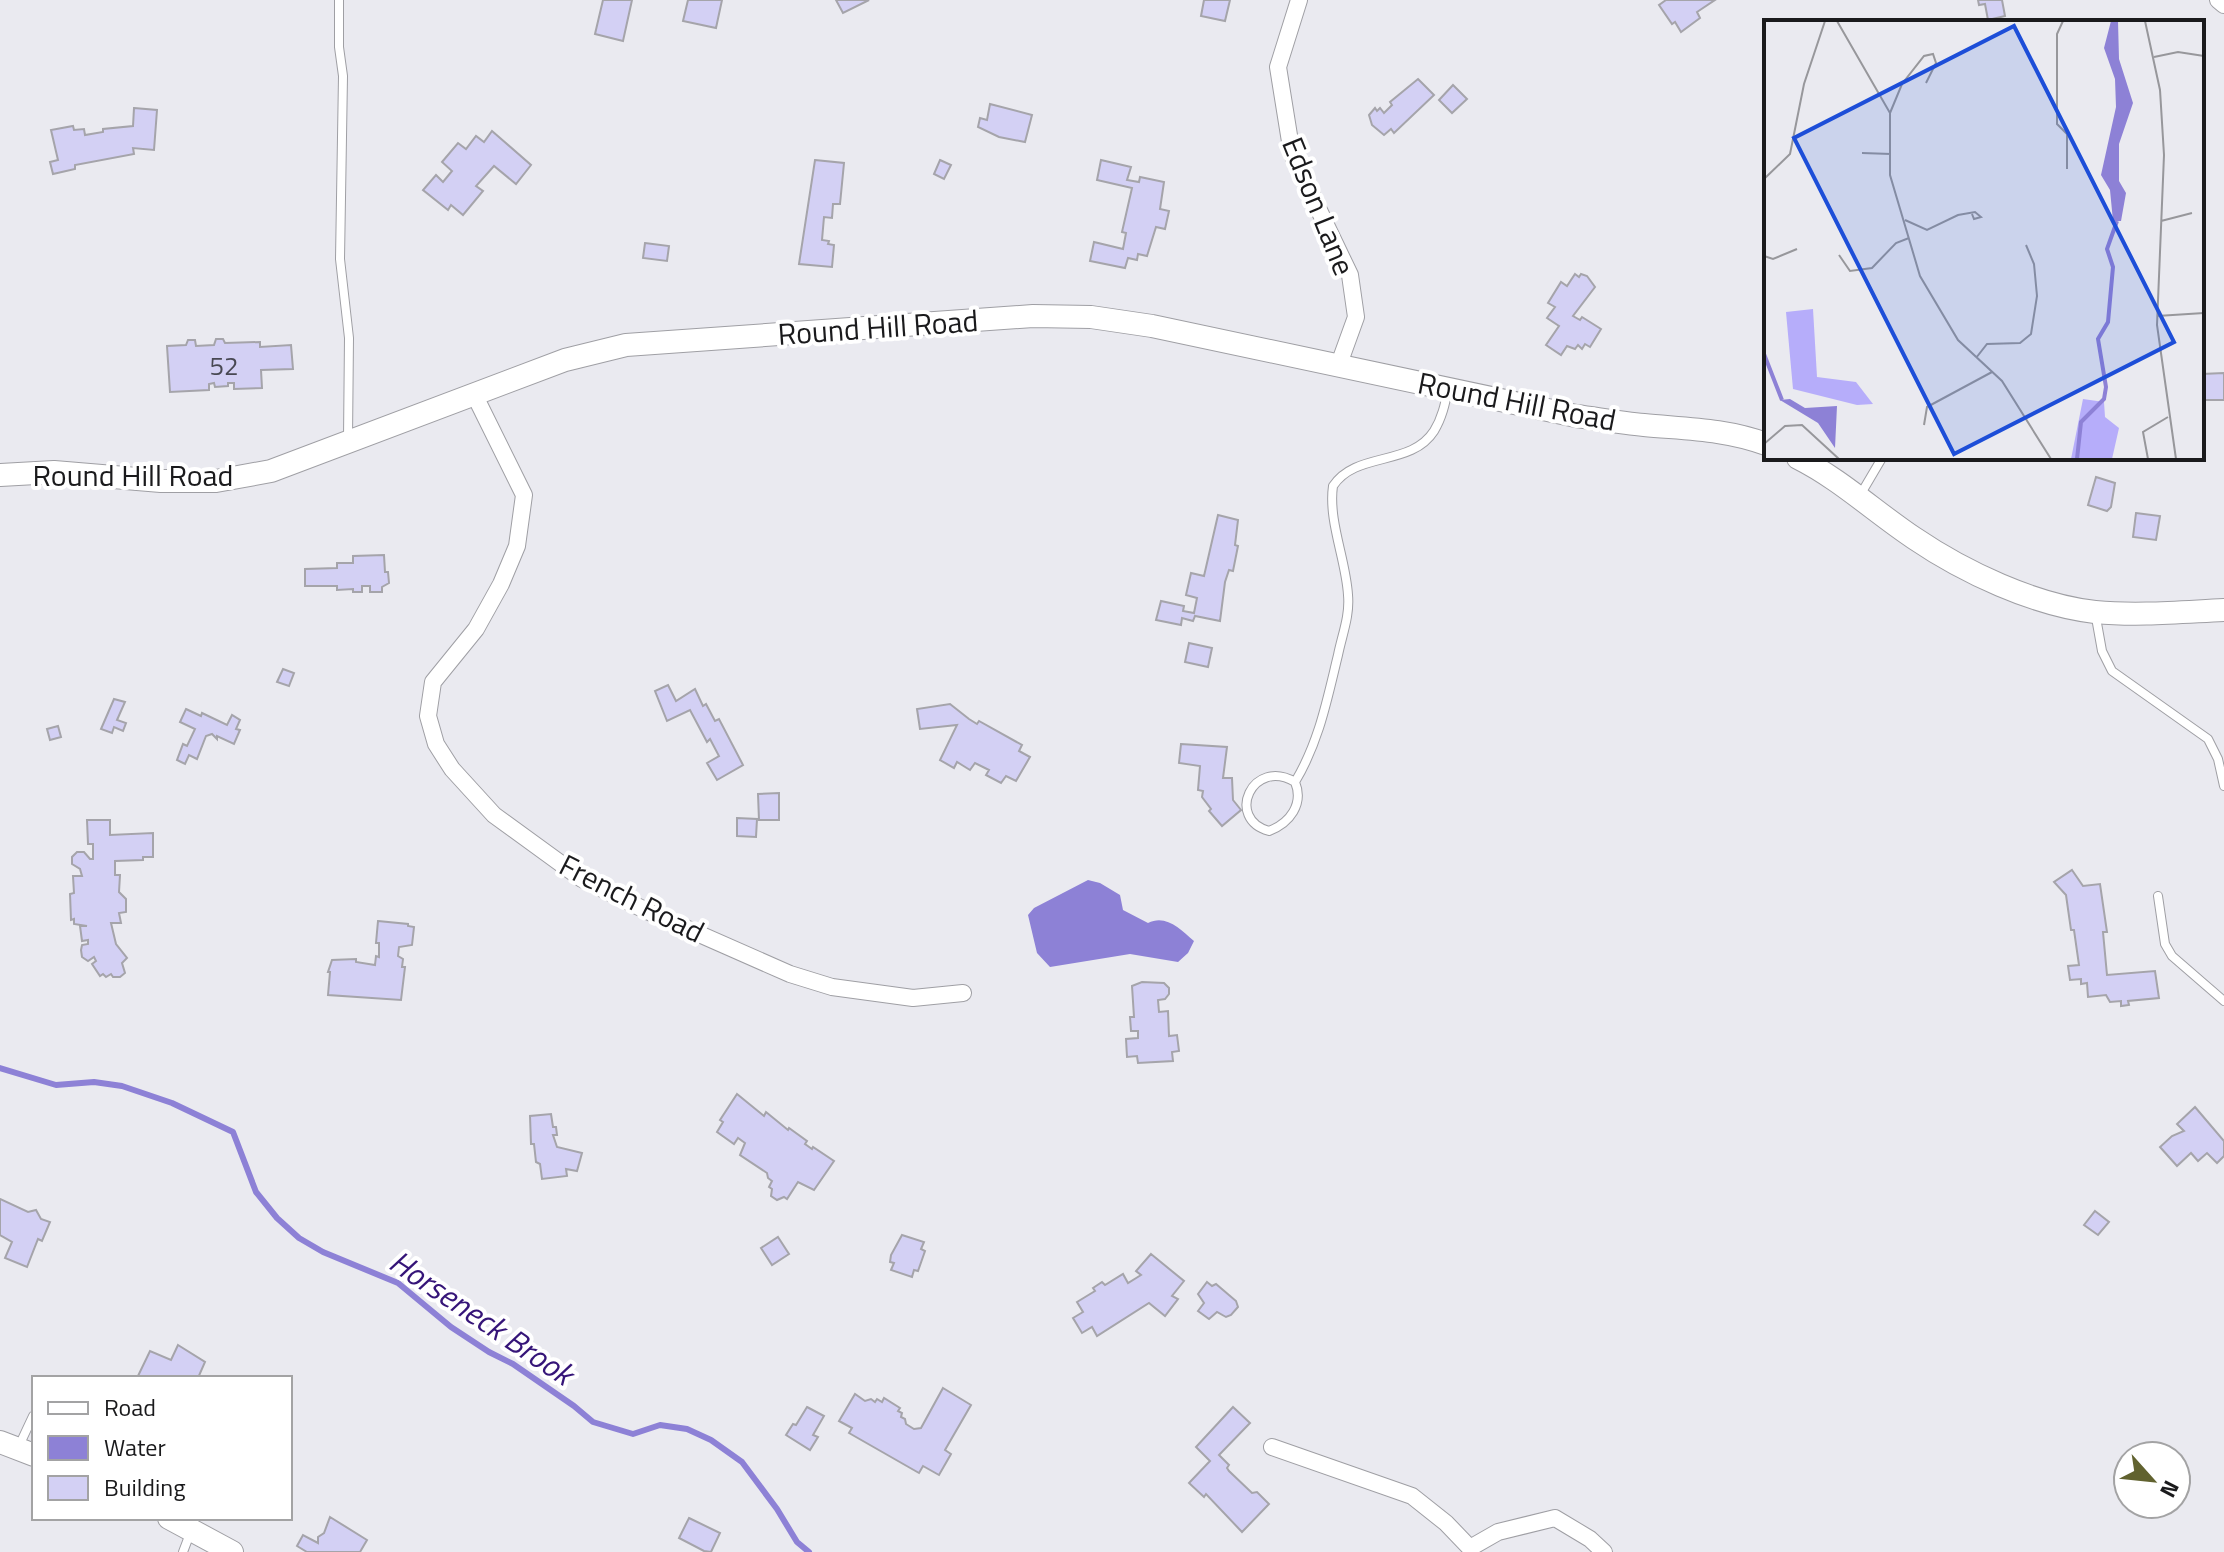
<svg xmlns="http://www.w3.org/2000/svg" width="2224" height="1552" font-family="'Titillium Web',sans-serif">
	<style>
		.water { fill: #8d81d6 }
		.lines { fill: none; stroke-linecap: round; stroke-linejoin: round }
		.stream { stroke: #8d81d6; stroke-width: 6 }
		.building { fill: #d3d0f4; stroke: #a5a4aa; stroke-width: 2 }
		.lane-casing { stroke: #9f9fa4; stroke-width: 10 }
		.street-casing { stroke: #9f9fa4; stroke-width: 18 }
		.secondary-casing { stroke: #9f9fa4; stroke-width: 24 }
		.lane { stroke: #fff; stroke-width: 8 }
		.street { stroke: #fff; stroke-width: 16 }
		.secondary { stroke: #fff; stroke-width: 22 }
		.labels { text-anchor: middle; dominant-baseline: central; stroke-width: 8; stroke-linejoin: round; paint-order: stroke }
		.number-label { font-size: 26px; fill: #484852 }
		.street-label { font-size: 30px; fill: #1a1a1c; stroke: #fff }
		.water-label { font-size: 32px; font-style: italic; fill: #351478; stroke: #fff }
		.inset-river { fill: none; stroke: #8d81d6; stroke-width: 4 }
		.inset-road { fill: none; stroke: #97979b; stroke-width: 2 }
		.view { fill: #1d4ed8; fill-opacity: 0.15; stroke: #1d4ed8; stroke-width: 4 }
		.inset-edge { fill: none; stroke: #1a1a1c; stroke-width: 4 }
	</style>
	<rect width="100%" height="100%" fill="#eaeaf0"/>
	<path class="water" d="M1088 880 1100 883 1120 895 1123 910 1148 923C1166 914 1180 929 1194 941L1188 953 1178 962 1130 954 1050 967 1037 953 1028 915 1034 908Z"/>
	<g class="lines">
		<path class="stream" d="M0 1068 56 1085 94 1082 122 1086 172 1103 233 1132 256 1192 277 1218 299 1238 323 1252 398 1283 451 1327 489 1352 513 1364 574 1406 593 1422 633 1434 660 1425 687 1429 711 1440 742 1462 777 1509 797 1542 809 1552"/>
	</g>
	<g class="building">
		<path d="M603 0H632L623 41 595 34Z"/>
		<path d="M688 0H722L716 28 683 21Z"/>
		<path d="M836 0H869L843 13Z"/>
		<path d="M1204 0H1230L1225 21 1201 16Z"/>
		<path d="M1666 0H1715L1697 12 1700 18 1681 32 1675 22 1672 24 1659 5Z"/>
		<path d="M1978 0H2002L2005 16 1988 20 1985 4 1979 5Z"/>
		<path d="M1418 79 1434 95 1394 133 1391 129 1384 135 1372 125 1369 115 1375 108 1377 111 1380 108 1384 113 1392 105 1390 102Z"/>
		<path d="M1453 85 1467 99 1452 113 1439 100Z"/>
		<path d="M990 104 1032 115 1025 142 999 137 978 127 980 118 987 120Z"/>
		<path d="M134 108 157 110 154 150 133 148 134 154 75 165V169L53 174 50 162 58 160 51 130 73 126 74 130 84 129 85 135 103 132V129L133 126Z"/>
		<path d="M492 131 531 165 516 184 494 166 476 186 483 191 463 215 451 205 448 210 423 190 436 175 443 182 452 171 442 162 458 143 466 149 476 136 484 142Z"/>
		<path d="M815 160 844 163 840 204H833L832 218 824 217 822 240 829 241 828 244 834 245 832 267 799 264Z"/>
		<path d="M940 160 951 165 944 179 934 174Z"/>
		<path d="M1101 160 1131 167 1127 180 1139 182 1140 177 1164 182 1160 209 1169 211 1165 229 1156 227 1147 256 1138 254 1137 260 1128 258 1125 268 1090 261 1094 242 1123 249 1126 233 1122 232 1132 188 1097 180Z"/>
		<path d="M645 243 669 246 667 261 643 258Z"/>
		<path d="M1575 274 1579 277 1581 274 1587 276 1595 287 1573 316 1580 320 1582 317 1601 329 1590 347 1585 344 1582 349 1578 345 1575 349 1567 346 1561 355 1546 345 1559 326 1547 318 1555 307 1548 303 1561 282 1567 286Z"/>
		<path d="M216 339H223L225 343 260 342V347L291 345 293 369 261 370 262 388 234 389V383H228V386L215 387 214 383 209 384V390L170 392 167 346 186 345 188 340H195L196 346 214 345Z"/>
		<path d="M2224 373V400H2202V374Z"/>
		<path d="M2096 477 2115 483 2111 507 2107 511 2088 505Z"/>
		<path d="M2136 513 2160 516 2156 540 2133 537Z"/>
		<path d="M1218 515 1238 520 1235 545 1238 546 1233 571 1229 570 1225 582 1220 621 1195 616 1193 621 1182 618 1181 625 1156 620 1161 601 1184 606 1183 611 1194 613 1197 598 1186 595 1191 573 1204 576Z"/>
		<path d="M384 555 385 572H388L389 583 382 587V592H370V586H362V592H353V589L337 590V586H305V569L337 568V563H353V556Z"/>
		<path d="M1189 643 1212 648 1208 667 1185 662Z"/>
		<path d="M283 669 294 673 289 686 277 682Z"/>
		<path d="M668 685 676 701 695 689 703 706 706 704 715 721 719 719 743 765 717 780 707 763 719 756 710 739 707 742 690 710 667 721 655 691Z"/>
		<path d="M114 699 125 702 117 720 126 723 123 731 114 727 112 733 101 729Z"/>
		<path d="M950 704 969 719 977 724 979 721 1022 745 1019 751 1030 757 1016 781 1006 776 1001 783 986 775 989 770 975 763 970 770 957 762 954 768 940 760 957 725 920 729 917 709Z"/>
		<path d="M186 709 201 716 202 713 227 725 232 715 240 720 236 729 240 730 234 744 217 736V739L212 734 206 736 197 759 189 755 185 764 177 760 183 744 187 746 195 729 180 722Z"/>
		<path d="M58 726 61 737 50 740 47 729Z"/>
		<path d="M1181 744 1227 747 1223 778H1232L1233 800 1241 810 1222 826 1209 811 1211 809 1202 797 1203 791 1198 790 1200 766 1179 763Z"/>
		<path d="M779 793V820H759L758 794Z"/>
		<path d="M737 818 757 819 756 837 737 836Z"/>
		<path d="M87 820H110V835L153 833V857H143V860L115 861V875H120L119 892 126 899V912L119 913 121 923H111L116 944 127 958 122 963 125 973 120 977H113L111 974 106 977 103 974 100 976 92 964 96 961 94 957 88 961 82 957 81 950 82 945 88 944V940L82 941 80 926H87L74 924V919L71 920 70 894 74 893 73 876H82L80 869 72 864V857L77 852H84L90 859H93V844H88Z"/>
		<path d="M2072 870 2083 886 2100 884 2107 932H2103L2107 975 2155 971 2159 998 2128 1001 2129 1005 2121 1006V1001L2110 1002 2106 995 2088 997 2087 983 2081 984V979L2070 980 2068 966 2079 965 2074 930H2071L2066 895 2054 882Z"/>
		<path d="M378 921 408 924V926L414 927 412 945 399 947 398 956 403 959 402 967H405L401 1000 328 995 330 972H328L332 960 356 959V962L375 965 376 956 379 957V943H376Z"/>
		<path d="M1142 982 1164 983 1169 988V994L1165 999 1158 1000 1159 1012 1168 1011 1169 1036 1177 1035 1179 1051 1172 1052 1173 1061 1138 1063 1137 1056 1127 1057 1126 1039 1138 1038V1031H1131L1130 1017H1134L1132 986Z"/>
		<path d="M737 1094 764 1116 766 1112 788 1130 789 1128 807 1141 805 1144 812 1149 813 1147 834 1161 814 1190 798 1182 787 1199 784 1197 777 1200 771 1196 772 1189 769 1187 772 1181 768 1178 767 1173 740 1155 745 1143 738 1138 734 1144 717 1132 723 1122 720 1120Z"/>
		<path d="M2195 1107 2224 1141V1156L2217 1163 2207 1153 2198 1161 2191 1153 2177 1166 2160 1147 2172 1136 2184 1131 2177 1124Z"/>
		<path d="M551 1114 553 1127H556L557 1135H553L557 1147 582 1153 577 1171 566 1169 567 1176 542 1179 540 1164 536 1162 534 1144H531L530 1116Z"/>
		<path d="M0 1199 28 1212 36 1210 41 1219 50 1222 42 1241 38 1239 27 1267 5 1258 12 1242 0 1235Z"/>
		<path d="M2095 1211 2109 1222 2098 1235 2084 1225Z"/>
		<path d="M902 1235 924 1242 921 1249 925 1251 918 1271 914 1270 912 1277 891 1270 894 1263 890 1262 891 1255Z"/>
		<path d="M778 1237 789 1254 772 1265 761 1248Z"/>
		<path d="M1151 1254 1184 1281 1172 1296 1178 1299 1165 1316 1149 1303 1097 1336 1092 1327 1082 1333 1073 1318 1083 1312 1077 1302 1095 1291 1093 1288 1102 1282 1105 1285 1123 1274 1128 1283 1141 1275 1136 1271Z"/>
		<path d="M1207 1282 1212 1286 1216 1284 1236 1301 1238 1307 1231 1315 1226 1317 1217 1312 1209 1319 1198 1311 1204 1303 1198 1294Z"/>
		<path d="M178 1345 205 1362 198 1378H137L150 1351 171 1360Z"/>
		<path d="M943 1388 971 1405 945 1450 951 1454 939 1475 923 1466 919 1473 849 1433 852 1428 839 1421 855 1394 865 1401 871 1399 875 1402 877 1399 882 1402 884 1398 900 1408 898 1411 902 1413 901 1417 905 1419 906 1424 914 1429 921 1428Z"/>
		<path d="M807 1407 824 1416 813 1435 818 1437 810 1450 786 1435 793 1424 796 1425Z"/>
		<path d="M1233 1407 1250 1423 1219 1455 1229 1465 1227 1468 1229 1471 1252 1493 1257 1492 1269 1504 1242 1532 1206 1494 1204 1497 1189 1483 1210 1461 1196 1447Z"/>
		<path d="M330 1517 367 1540 360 1552H307L297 1546 303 1535 318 1543V1537L324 1533Z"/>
		<path d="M689 1518 720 1533 711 1552 704 1551 679 1538Z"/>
	</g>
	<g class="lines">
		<defs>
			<g id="lane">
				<path d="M339 0V47L343 76 340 259 349 338 348 438"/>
				<path d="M1859 497 1882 458"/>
				<path d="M2095 612 2102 651 2112 671 2208 739 2218 759 2224 786"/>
				<path d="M1295 782C1252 757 1225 819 1269 831 1290 823 1304 804 1295 782 1319 742 1327 700 1338 655 1342 635 1350 616 1348 595 1346 560 1328 521 1333 486 1356 451 1411 467 1434 431 1442 418 1445 404 1448 390"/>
				<path d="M2158 896 2165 944 2172 956 2224 1001"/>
				<path d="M18 1448 33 1416"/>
				<path d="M183 1552 191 1531"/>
			</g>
			<g id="street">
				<path d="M1299 0 1278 67 1292 154 1350 275 1356 317 1339 364"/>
				<path d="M2218 0 2224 5"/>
				<path d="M475 396 524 495 517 546 501 584 476 629 433 682 428 716 436 744 452 769 494 815 582 879 647 911 790 974 832 987 913 998 963 993"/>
				<path d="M1272 1447 1412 1496 1446 1523 1470 1548 1498 1532 1555 1518 1590 1539 1604 1552"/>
			</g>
			<g id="secondary">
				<path d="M1798 458C1840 479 1875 512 1914 538 1964 572 2034 605 2095 612 2138 616 2181 612 2224 610"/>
				<path d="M0 475 54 472 161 481H216L271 471 565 360 626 345 1033 316 1091 317 1152 326 1576 416C1599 419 1621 423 1644 425 1686 429 1726 429 1766 444"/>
				<path d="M0 1442 34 1455"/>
				<path d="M169 1518 232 1552"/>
			</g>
		</defs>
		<use href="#lane" class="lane-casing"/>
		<use href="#street" class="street-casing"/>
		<use href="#secondary" class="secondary-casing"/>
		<use href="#lane" class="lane"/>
		<use href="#street" class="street"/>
		<use href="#secondary" class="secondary"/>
	</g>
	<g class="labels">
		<g class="number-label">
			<text x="224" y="365">52</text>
		</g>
		<g class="street-label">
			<text transform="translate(1319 206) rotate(68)">Edson Lane</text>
			<text transform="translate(878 327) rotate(-4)">Round Hill Road</text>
			<text transform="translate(1517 401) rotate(11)">Round Hill Road</text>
			<text x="133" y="475">Round Hill Road</text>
			<text transform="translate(632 898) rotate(27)">French Road</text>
		</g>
		<g class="water-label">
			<text transform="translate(482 1317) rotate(34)">Horseneck Brook</text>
		</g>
	</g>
	<g transform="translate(1764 20)">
		<rect width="440" height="440" fill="#eaeaf0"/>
		<path d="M49 289 53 357 92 362 109 384 93 385 29 369 22 292ZM319 379 340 382 341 397 355 408 348 439H307Z" fill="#b6adfa"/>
		<path d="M347 1H354L355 39 369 83 355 124V161L362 173 357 201H349L346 170 337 155 352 87 351 59 340 28ZM26 379 41 388 73 386 71 428 54 403 16 380Z" fill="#8d81d6"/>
		<path class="inset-river" d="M0 334 18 380M313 439 317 402 340 379 342 367 334 319 344 302 349 247 343 229 353 201"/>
		<path class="inset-road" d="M73 1 126 93V155L156 256 194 320 238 361 287 439M299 1 293 14V104L303 114V149M381 1 396 70 400 135 393 305 412 439M390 37 414 32 440 36M126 93 138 64 160 36 169 34 172 43 162 63M98 133 127 134M0 159 26 134 40 64 61 1M141 200 163 210 194 195 211 192 217 197 210 199 208 194M397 201 428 193M75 235 86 251 108 248 132 223 145 218M0 236 9 239 33 229M393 296 440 293M212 338 223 324 256 323 267 314 273 276 270 244 262 225M160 405 163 387 228 352M0 424 21 406 38 405 75 439M384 439 379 412 404 397"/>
		<path class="view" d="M250 6 410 322 190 434 30 118Z"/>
		<rect width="440" height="440" class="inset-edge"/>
	</g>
	<rect x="32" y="1376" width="260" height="144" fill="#ffffff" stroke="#a3a3a4" stroke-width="2"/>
	<rect x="48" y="1402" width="40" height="12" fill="#ffffff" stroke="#a3a3a4" stroke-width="2"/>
	<text x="104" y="1416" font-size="24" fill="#1a1a1c">Road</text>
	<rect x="48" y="1436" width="40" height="24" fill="#8d81d6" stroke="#a3a3a4" stroke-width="2"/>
	<text x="104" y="1456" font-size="24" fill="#1a1a1c">Water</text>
	<rect x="48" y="1476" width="40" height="24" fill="#d3d0f4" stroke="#a3a3a4" stroke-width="2"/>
	<text x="104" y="1496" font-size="24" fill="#1a1a1c">Building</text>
	<g transform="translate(2152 1480) rotate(117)"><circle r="38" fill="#ffffff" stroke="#a3a3a4" stroke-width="2"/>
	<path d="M0-6L14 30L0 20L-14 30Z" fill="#61622f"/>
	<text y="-12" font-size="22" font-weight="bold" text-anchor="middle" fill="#1a1a1c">N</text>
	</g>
</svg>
